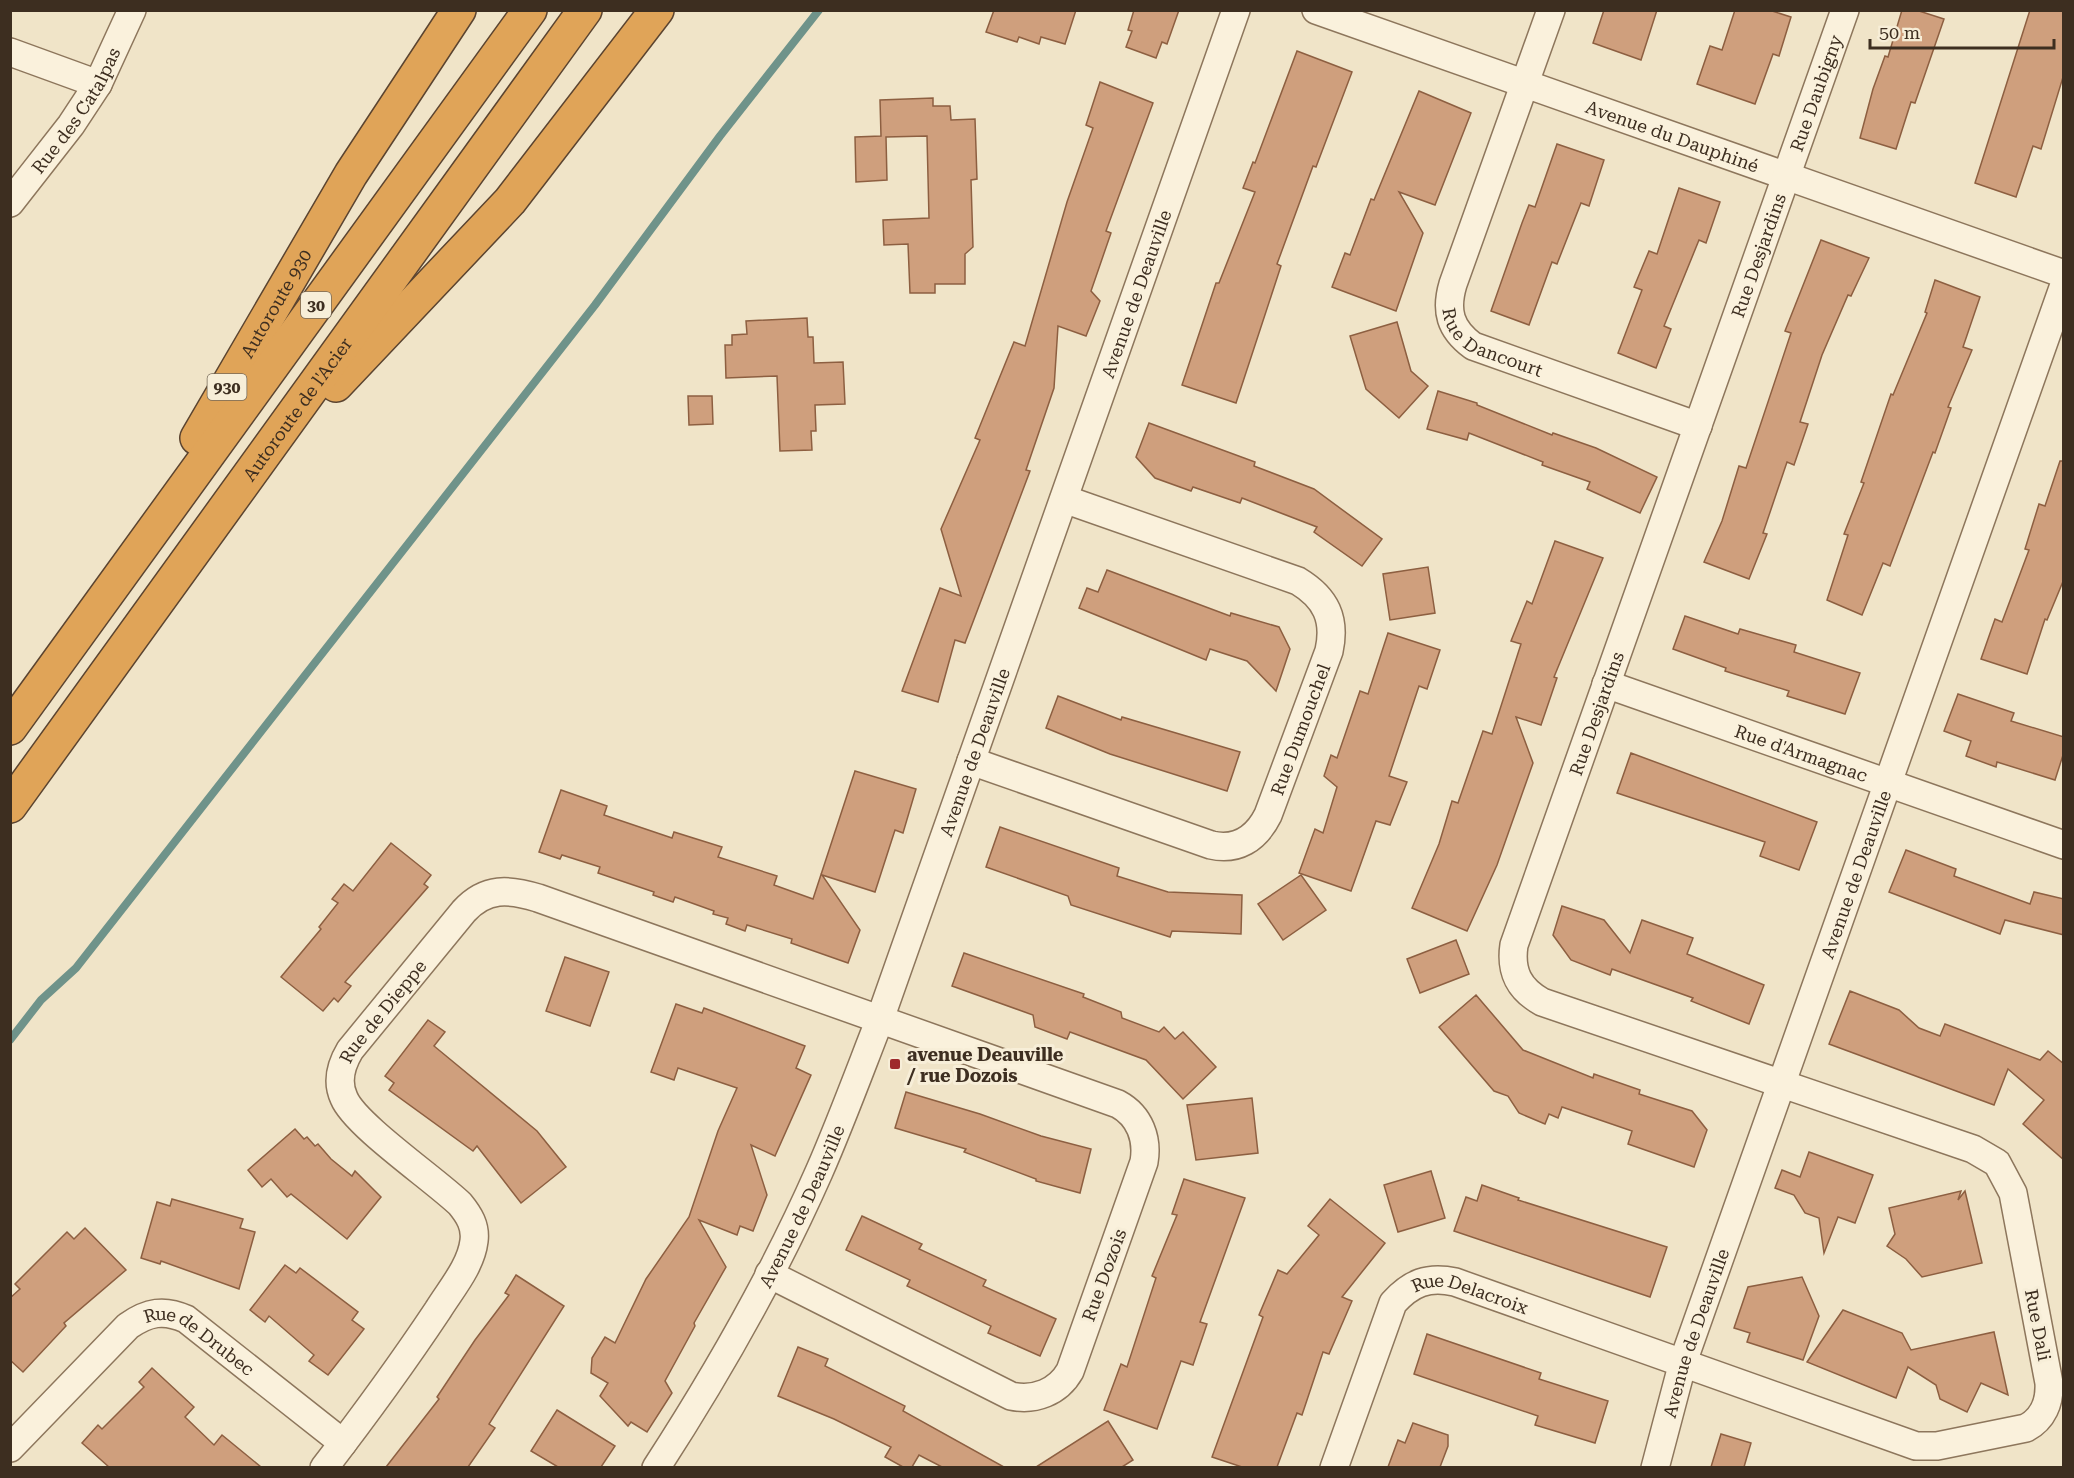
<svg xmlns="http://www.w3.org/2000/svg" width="2074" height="1478" font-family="'Roboto Serif',serif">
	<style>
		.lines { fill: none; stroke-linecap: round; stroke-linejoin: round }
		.stream { stroke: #6f938a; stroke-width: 8 }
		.building { fill: #cf9f7d; stroke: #8d5f41; stroke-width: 1.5 }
		.minor-casing { stroke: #8d765c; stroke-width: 30 }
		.motorway-casing { stroke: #5b4430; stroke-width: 36 }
		.minor { stroke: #faf1dc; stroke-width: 27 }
		.motorway { stroke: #e0a458; stroke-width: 33 }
		.poi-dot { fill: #9e2a2b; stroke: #f7eed8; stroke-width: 2 }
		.labels { text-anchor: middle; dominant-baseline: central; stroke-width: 6; stroke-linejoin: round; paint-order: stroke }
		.shield { fill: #f7eed8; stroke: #756857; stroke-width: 1.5 }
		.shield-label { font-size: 16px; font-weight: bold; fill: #3d2e20 }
		.street-label { font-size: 18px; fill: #3d2e20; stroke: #f7eed8 }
		.poi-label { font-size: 18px; font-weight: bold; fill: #3d2e20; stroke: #f7eed8; text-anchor: start }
	</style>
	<rect width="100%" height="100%" fill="#f0e4c8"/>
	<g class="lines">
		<path class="stream" d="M10 1040 41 1000 76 968 595 305 720 136 819 10"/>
	</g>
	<g class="building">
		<path d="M994 10H1076L1065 44 1041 37 1039 44 1019 37 1017 42 986 32Z"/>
		<path d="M1134 10H1179L1167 44 1162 42 1156 58 1126 47 1132 31 1128 30Z"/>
		<path d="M1604 10H1657L1641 60 1593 43Z"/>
		<path d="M1735 10H1769L1791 17 1779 56 1773 54 1755 104 1697 84 1710 46 1722 50Z"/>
		<path d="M1902 10H1916L1944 19 1915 103 1911 102 1896 149 1860 138 1873 89 1885 56 1888 57Z"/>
		<path d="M2030 10H2064V74L2041 149 2033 146 2016 197 1975 183Z"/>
		<path d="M1297 51 1352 72 1316 167 1313 166 1277 264 1281 266 1236 403 1182 385 1216 283H1219L1255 192 1243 188 1253 162 1255 163Z"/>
		<path d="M1100 82 1153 103 1106 231 1111 233 1091 291 1100 301 1086 336 1058 326 1054 388 1026 470 1030 471 965 643 955 640 938 702 902 691 940 588 961 596 941 529 980 440 975 438 1014 342 1025 346 1067 202 1093 128 1086 125Z"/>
		<path d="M1419 91 1471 113 1435 205 1399 192 1423 233 1396 311 1332 287 1345 253 1350 255 1371 199 1374 200Z"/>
		<path d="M933 98V106H950L951 120 975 119 977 179 971 180 973 247 965 254V284H935V293H910L908 244 884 245 883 220 929 218 927 136 886 137 887 180 856 182 855 137 881 136 880 100Z"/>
		<path d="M1557 144 1604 160 1589 206 1581 203 1557 264 1552 262 1529 325 1491 311 1522 223 1529 205 1535 207Z"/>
		<path d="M1679 188 1720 202 1706 243 1699 240 1664 326 1671 329 1656 368 1618 353 1642 290 1634 287 1649 251 1657 254Z"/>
		<path d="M1821 240 1869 258 1851 296 1848 295 1822 355 1800 422 1808 424 1794 465 1787 462 1763 533 1767 534 1749 579 1704 562 1722 521 1739 466 1746 468 1791 333 1785 331Z"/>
		<path d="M1935 280 1980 297 1963 347 1972 350 1948 407 1951 408 1935 453 1933 452 1890 566 1883 563 1862 615 1827 600 1848 535 1844 534 1864 483 1861 482 1891 394 1893 395 1927 313 1925 312Z"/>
		<path d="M807 318 808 337H813L814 363 843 362 845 404 815 405 816 431H811L812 450 780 451 777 376 726 378 725 345H732V335L747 334 746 321Z"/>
		<path d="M1397 322 1411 371 1428 386 1399 418 1366 389 1350 336Z"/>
		<path d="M1438 391 1477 403V405L1552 435 1553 433 1596 448 1657 477 1640 513 1587 489 1590 482 1542 465 1543 462 1469 433 1467 440 1427 429Z"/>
		<path d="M688 396H712L713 424 689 425Z"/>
		<path d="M1149 423 1255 462 1254 466 1314 489 1382 539 1362 566 1314 532 1317 527 1242 498 1240 503 1193 487 1191 491 1155 478 1136 457Z"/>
		<path d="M2060 461H2064V579L2047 620 2045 619 2027 674 1981 659 1995 619 2002 622 2029 550 2025 549 2039 504 2045 506Z"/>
		<path d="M1555 541 1603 558 1554 677 1557 678 1541 725 1516 717 1533 763 1497 865 1467 931 1412 908 1439 844 1452 801 1458 803 1483 731 1492 734 1521 644 1511 641 1527 601 1532 604Z"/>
		<path d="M1428 567 1435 613 1390 620 1383 574Z"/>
		<path d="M1107 570 1230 616 1231 613 1279 627 1290 649 1276 691 1247 661 1210 649 1206 660 1079 608 1087 588 1098 592Z"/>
		<path d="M1685 616 1738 634 1740 629 1796 645 1794 652 1860 673 1845 714 1787 696 1789 691 1725 671 1726 668 1673 649Z"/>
		<path d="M1388 633 1440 650 1427 689 1419 686 1389 776 1407 782 1390 825 1376 821 1351 891 1299 873 1315 829 1323 833 1337 787 1324 776 1331 755 1337 758 1360 691 1368 694Z"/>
		<path d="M1958 694 2014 713 2011 721 2064 737V752L2055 780 1997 762 1996 767 1966 756 1971 741 1944 731Z"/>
		<path d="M1058 696 1121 720 1122 717 1240 752 1227 791 1110 754 1046 728Z"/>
		<path d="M1631 753 1817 822 1799 870 1760 856 1765 842 1617 793Z"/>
		<path d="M855 771 916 789 903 833 895 830 875 892 822 875 860 930 848 963 791 943 792 939 747 925 745 931 726 924 728 918 713 914 714 911 675 897 673 902 653 895 654 892 598 873 600 867 562 855 560 859 539 852 561 790 607 806 604 815 672 838 674 832 722 847 718 857 777 876 774 885 813 899Z"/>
		<path d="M1000 827 1119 868 1117 876 1168 892 1242 895 1241 934 1172 931 1170 937 1071 905 1068 896 986 867Z"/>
		<path d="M391 843 431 875 424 884 428 887 345 982 351 986 338 1002 334 998 323 1011 281 977 321 929 319 927 338 903 332 899 344 884 353 891Z"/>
		<path d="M1906 850 1956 869 1954 876 2030 904 2034 892 2064 899V935L2005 920 2000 934 1889 892Z"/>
		<path d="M1301 875 1326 910 1283 940 1258 904Z"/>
		<path d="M1562 906 1604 920 1630 953 1642 920 1693 938 1687 954 1764 985 1749 1024 1691 1001 1693 998 1612 969 1610 975 1571 960 1553 935Z"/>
		<path d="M1456 940 1469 974 1420 993 1407 959Z"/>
		<path d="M964 953 1084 994 1083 997 1121 1012 1122 1018 1159 1032 1164 1027 1175 1039 1183 1032 1216 1067 1183 1099 1146 1060 1070 1032 1067 1039 1035 1027 1033 1015 952 986Z"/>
		<path d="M565 957 609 972 590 1026 546 1011Z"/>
		<path d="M1850 991 1899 1010 1919 1028 1940 1036 1945 1024 2040 1060 2048 1051 2064 1064V1160L2023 1124 2044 1100 2008 1069 1994 1105 1829 1044Z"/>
		<path d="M1476 995 1523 1050 1593 1078 1594 1074 1640 1090 1639 1094 1692 1111 1707 1130 1694 1167 1628 1144 1632 1131 1562 1107 1558 1118 1549 1114 1545 1124 1519 1113 1508 1096 1494 1091 1439 1027Z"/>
		<path d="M676 1004 702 1013 704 1008 805 1046 796 1068 811 1075 775 1156 751 1145 767 1195 753 1231 740 1226 737 1235 699 1220 726 1267 694 1323 695 1326 665 1381 672 1393 647 1432 631 1422 628 1426 600 1396 608 1383 591 1373 592 1358 605 1337 615 1343 646 1279 689 1217 718 1131 737 1088 678 1068 674 1080 651 1072Z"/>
		<path d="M428 1020 445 1032 434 1046 537 1131 566 1167 521 1203 477 1146 473 1151 389 1090 394 1083 385 1076Z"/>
		<path d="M906 1092 980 1114 1041 1136 1091 1149 1080 1193 1036 1181V1179L964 1152 966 1149 895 1128Z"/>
		<path d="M1252 1098 1258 1153 1196 1160 1187 1105Z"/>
		<path d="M295 1129 304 1139 307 1137 315 1146 318 1144 331 1159 352 1176 355 1171 381 1197 347 1239 291 1194 287 1197 271 1179 262 1187 248 1170Z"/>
		<path d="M1809 1152 1873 1175 1855 1223 1838 1217 1824 1253 1819 1218 1805 1213 1794 1195 1775 1188 1782 1170 1800 1177Z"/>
		<path d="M1431 1171 1445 1218 1398 1232 1384 1185Z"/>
		<path d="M1184 1179 1245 1198 1200 1322 1207 1324 1193 1365 1181 1361 1157 1429 1104 1410 1121 1364 1127 1367 1156 1278 1152 1276 1177 1215 1172 1214Z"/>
		<path d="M1482 1185 1519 1198 1518 1200 1667 1247 1650 1297 1454 1231 1466 1197 1477 1201Z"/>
		<path d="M1961 1191 1958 1200 1965 1191 1982 1263 1922 1277 1906 1259 1887 1246 1895 1234 1889 1208Z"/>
		<path d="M172 1199 243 1219 240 1228 255 1232 239 1289 161 1261 160 1264 141 1258 157 1202 170 1206Z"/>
		<path d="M1330 1199 1385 1243 1342 1297 1352 1301 1329 1354 1323 1352 1302 1415 1297 1413 1277 1467H1242L1212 1457 1263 1317 1259 1315 1278 1270 1287 1274 1319 1235 1308 1226Z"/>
		<path d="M862 1216 922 1244 919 1249 986 1280 983 1286 1056 1319 1040 1356 988 1333 991 1326 907 1286 910 1280 846 1250Z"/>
		<path d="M85 1228 126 1270 64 1323 66 1326 23 1372 10 1360V1298L20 1289 15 1284 67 1232 74 1239Z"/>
		<path d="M285 1265 296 1273 300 1268 358 1312 352 1320 364 1329 328 1375 309 1361 314 1355 269 1316 265 1322 250 1310Z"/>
		<path d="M516 1275 564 1306 489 1424 495 1428 468 1467H386L439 1399 437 1397 475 1340 509 1295 505 1293Z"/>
		<path d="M1802 1277 1819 1316 1803 1360 1747 1342 1750 1333 1734 1328 1748 1287Z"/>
		<path d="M1843 1310 1902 1333 1911 1350 1994 1332 2008 1395 1981 1383 1967 1412 1940 1399 1936 1385 1908 1367 1896 1398 1807 1362Z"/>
		<path d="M1427 1334 1541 1373 1539 1379 1608 1401 1595 1443 1535 1425 1538 1416 1414 1374Z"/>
		<path d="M798 1347 828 1359 825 1366 905 1406 903 1411 1004 1467H942L919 1455 912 1467H903L885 1457 891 1447 834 1419 778 1396Z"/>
		<path d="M152 1368 194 1407 185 1417 214 1445 222 1435 261 1467H109L82 1443 98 1425 102 1429 144 1387 139 1382Z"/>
		<path d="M557 1410 615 1446 601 1467H558L531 1451Z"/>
		<path d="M1108 1421 1133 1460 1122 1467H1036Z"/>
		<path d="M1413 1423 1448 1435V1446L1440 1467H1388L1398 1440 1405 1443Z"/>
		<path d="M1721 1434 1751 1443 1744 1467H1711Z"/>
	</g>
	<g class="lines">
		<defs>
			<g id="minor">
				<path id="s1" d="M1316 10 2064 274"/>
				<path id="s2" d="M1551 10 1453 284C1445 311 1450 329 1473 346L1698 426"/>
				<path d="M10 52 98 84"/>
				<path id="s3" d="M10 203 71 125 98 84 132 10"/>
				<path id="s4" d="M1606 684 2064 845"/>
				<path id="s5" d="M971 761 1211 845C1237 851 1256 839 1268 815L1329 651C1336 619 1326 598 1298 581L1064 499"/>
				<path id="s6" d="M10 1448 128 1326C148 1312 164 1309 186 1319L343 1443"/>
				<path id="s7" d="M324 1468C364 1416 402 1364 438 1310 451 1289 471 1266 474 1241 476 1226 469 1215 460 1204 434 1179 355 1125 344 1098 336 1081 341 1065 350 1050L464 911C486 887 509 889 538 898L1118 1104C1140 1116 1148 1139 1144 1162L1070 1371C1058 1392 1035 1401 1011 1396L769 1274"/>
				<path id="s8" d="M656 1468C717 1374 774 1274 819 1172 841 1122 860 1070 880 1019L1236 10"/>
				<path id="s9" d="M1334 1468 1393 1303C1411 1283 1428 1276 1455 1282L1916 1446H1937L2026 1428C2043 1419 2050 1402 2049 1383L2013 1193 1997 1163 1973 1149 1542 1002C1519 989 1510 972 1514 945L1845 10"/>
				<path id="s10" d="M1655 1468 1683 1362 2064 285"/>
			</g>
			<g id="motorway">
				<path d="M336 385 510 201 657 10"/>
				<path id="s11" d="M197 438 351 174 459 10"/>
				<path d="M10 728 530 10"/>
				<path id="s12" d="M10 806 585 10"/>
			</g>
		</defs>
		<use href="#minor" class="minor-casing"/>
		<use href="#motorway" class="motorway-casing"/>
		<use href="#minor" class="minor"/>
		<use href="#motorway" class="motorway"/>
	</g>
	<rect class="poi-dot" x="889" y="1058" width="12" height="12" rx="3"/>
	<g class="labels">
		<g class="shield">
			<rect x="301" y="292" width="30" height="26" rx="4.5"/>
			<rect x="207.5" y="374" width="39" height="26" rx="4.5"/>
		</g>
		<g class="shield-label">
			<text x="316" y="305">30</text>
			<text x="227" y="387">930</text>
		</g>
		<g class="street-label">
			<text stroke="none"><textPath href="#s9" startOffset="2582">Rue Daubigny</textPath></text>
			<text stroke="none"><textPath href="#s3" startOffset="114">Rue des Catalpas</textPath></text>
			<text stroke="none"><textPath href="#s1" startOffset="378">Avenue du Dauphiné</textPath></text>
			<text stroke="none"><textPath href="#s9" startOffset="2410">Rue Desjardins</textPath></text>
			<text stroke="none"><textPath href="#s8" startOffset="1272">Avenue de Deauville</textPath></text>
			<text stroke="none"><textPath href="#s11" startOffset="156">Autoroute 930</textPath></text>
			<text stroke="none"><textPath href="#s2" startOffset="375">Rue Dancourt</textPath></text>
			<text stroke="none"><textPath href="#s12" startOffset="490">Autoroute de l'Acier</textPath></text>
			<text stroke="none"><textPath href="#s9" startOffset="1924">Rue Desjardins</textPath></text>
			<text stroke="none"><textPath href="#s5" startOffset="416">Rue Dumouchel</textPath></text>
			<text stroke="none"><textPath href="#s8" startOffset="786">Avenue de Deauville</textPath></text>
			<text stroke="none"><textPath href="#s4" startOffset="207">Rue d'Armagnac</textPath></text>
			<text stroke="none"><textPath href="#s10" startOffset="627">Avenue de Deauville</textPath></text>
			<text stroke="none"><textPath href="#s7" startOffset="573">Rue de Dieppe</textPath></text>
			<text stroke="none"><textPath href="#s8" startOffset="300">Avenue de Deauville</textPath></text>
			<text transform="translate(1104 1275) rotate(-70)">Rue Dozois</text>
			<text stroke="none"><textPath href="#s9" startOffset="261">Rue Delacroix</textPath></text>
			<text transform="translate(2038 1325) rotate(79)">Rue Dali</text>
			<text stroke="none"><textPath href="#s10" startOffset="141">Avenue de Deauville</textPath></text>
			<text stroke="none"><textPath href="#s6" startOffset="252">Rue de Drubec</textPath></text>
		</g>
		<g class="poi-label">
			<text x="907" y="1054">avenue Deauville<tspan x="907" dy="21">/ rue Dozois</tspan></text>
		</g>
	</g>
	<rect width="2074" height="1478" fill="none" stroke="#3d2e20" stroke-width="24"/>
	<path d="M1870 39v9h184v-9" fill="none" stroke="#3d2e20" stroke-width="3"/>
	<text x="1879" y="39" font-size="18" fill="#3d2e20" stroke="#f7eed8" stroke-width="4.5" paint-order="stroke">50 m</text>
</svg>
